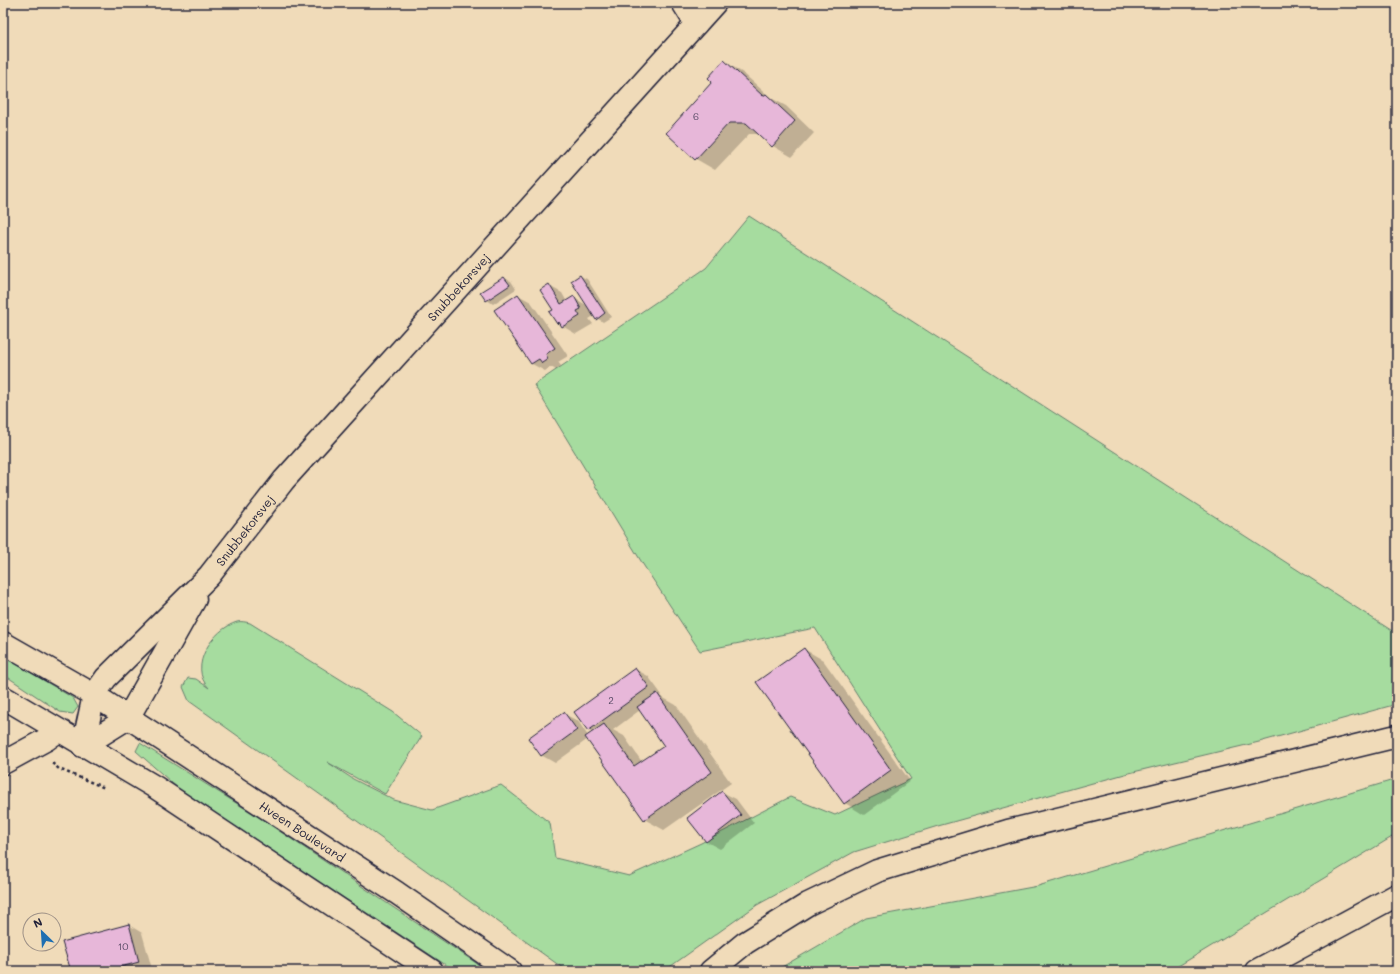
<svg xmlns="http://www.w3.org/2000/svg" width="1400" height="974" font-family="Mali,sans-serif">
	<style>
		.green { fill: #a6dc9f; stroke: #647f6d }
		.shadow { fill: #0003; fill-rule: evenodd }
		.building { fill: #e7b7d9; stroke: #22223b }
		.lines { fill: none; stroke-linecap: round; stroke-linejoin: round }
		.minor-casing { stroke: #22223b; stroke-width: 25 }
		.tertiary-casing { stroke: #22223b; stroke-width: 25 }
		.motorway-casing { stroke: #22223b; stroke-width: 25 }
		.path { stroke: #22223b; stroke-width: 2.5; stroke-dasharray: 3 3; stroke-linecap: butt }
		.minor { stroke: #f0dbb9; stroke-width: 22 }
		.tertiary { stroke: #f0dbb9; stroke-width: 22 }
		.motorway { stroke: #f0dbb9; stroke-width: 22 }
		.labels { text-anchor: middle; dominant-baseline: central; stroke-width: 4; stroke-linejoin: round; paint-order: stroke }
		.number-label { font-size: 10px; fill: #534762 }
		.street-label { font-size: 12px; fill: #22223b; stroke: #f0dbb9 }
	</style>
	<rect width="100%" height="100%" fill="#f0dbb9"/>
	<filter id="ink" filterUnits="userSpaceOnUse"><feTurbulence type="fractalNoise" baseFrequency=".025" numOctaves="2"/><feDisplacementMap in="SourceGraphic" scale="8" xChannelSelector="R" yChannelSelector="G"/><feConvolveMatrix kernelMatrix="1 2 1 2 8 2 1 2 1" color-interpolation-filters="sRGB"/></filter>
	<g filter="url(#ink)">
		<g class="green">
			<path d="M749 216 1397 634V704L1259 742 1125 774 938 826 854 852 757 905 664 971H567L189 701 183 687 188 678 196 679 209 688C187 667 213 629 237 622 241 621 246 622 250 623L393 712 422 736 385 794 327 762 353 779 394 800 432 810 501 785 550 823 555 858 629 876 701 843 790 797 835 815 911 779 815 628 700 651 644 566 534 385 706 268Z"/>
			<path d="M3 656 73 698 78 707 73 714 60 712 3 674Z"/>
			<path d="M140 743 257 816 488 971H455L180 790 136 751Z"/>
			<path d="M1397 779V834L1170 971H775L866 918 1038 886Z"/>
		</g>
		<g class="shadow">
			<path d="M724 61 743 73 771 98 786 106 814 133 792 157 773 146 760 134H749L715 170 696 159 714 82Z"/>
			<path d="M580 276 587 279 611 317 603 322 594 316 589 319 593 324 576 334 557 323 549 286 562 293 567 302 574 298 588 306Z"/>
			<path d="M504 278 511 281 516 289 493 304 487 300Z"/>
			<path d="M518 295 531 302 568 356 558 362 561 366 556 370 551 367 545 371 532 364 495 310Z"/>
			<path d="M804 649 823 660 910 781 864 815 845 803Z"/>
			<path d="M635 669 648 676 662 695 660 696 676 705 731 783 664 830 644 819 588 739 555 763 541 755 564 714 578 721 588 736 593 733 589 730ZM640 710 665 746 642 762 624 736 613 730Z"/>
			<path d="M722 792 736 799 754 823 720 849 707 842 688 819Z"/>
			<path d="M129 925 142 933 152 969 144 971H72Z"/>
		</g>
		<g class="building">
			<path d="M724 60 763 96 766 94 795 121 772 147 746 123H729L695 160 666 133 712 82 708 78Z"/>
			<path d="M580 275 605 313 596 320 571 281Z"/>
			<path d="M504 277 510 285 486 301 480 292Z"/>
			<path d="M549 284 561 304 574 296 581 309 577 311 580 316 562 327 559 322 557 324 549 312 553 310 540 290Z"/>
			<path d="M518 294 555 348 546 354 548 359 542 363 539 359 531 364 494 310Z"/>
			<path d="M804 648 891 770 844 804 756 682Z"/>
			<path d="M635 668 649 687 588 731 574 712Z"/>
			<path d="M657 693 712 772 644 820 585 737 604 724 634 766 664 746 637 707Z"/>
			<path d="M564 712 577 730 541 756 528 738Z"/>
			<path d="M722 791 741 815 706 842 687 818Z"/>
			<path d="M129 924 139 962 113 969V971H71L62 942Z"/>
		</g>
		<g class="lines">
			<defs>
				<g id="minor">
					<path d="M683 3 696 24"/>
					<path d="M3 763 47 739 58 731"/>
				</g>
				<g id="tertiary">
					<path id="s1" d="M3 643 94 695 397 893 510 971"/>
					<path d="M3 697 155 787 432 971"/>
					<path id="s2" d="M83 746 94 695 106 678 209 576 284 480 715 3"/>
					<path d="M83 746 128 718 195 599"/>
				</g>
				<g id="motorway">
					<path d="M711 971 745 943 808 904 877 871 1008 831 1397 736"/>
					<path d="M1256 971 1397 895"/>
				</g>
			</defs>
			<use href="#minor" class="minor-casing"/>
			<use href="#tertiary" class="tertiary-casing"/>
			<use href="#motorway" class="motorway-casing"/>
			<g class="path">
				<path d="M52 763 59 769 105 788"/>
				<path d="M378 966 384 971"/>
			</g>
			<use href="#minor" class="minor"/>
			<use href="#tertiary" class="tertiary"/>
			<use href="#motorway" class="motorway"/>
		</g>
	</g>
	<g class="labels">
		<g class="number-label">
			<text x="696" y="116">6</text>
			<text x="611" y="700">2</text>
			<text x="123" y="946">10</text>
		</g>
		<g class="street-label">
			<text stroke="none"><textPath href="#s2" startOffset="600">Snubbekorsvej</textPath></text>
			<text stroke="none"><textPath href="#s2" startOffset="276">Snubbekorsvej</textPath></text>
			<text stroke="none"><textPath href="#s1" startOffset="354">Hveen Boulevard</textPath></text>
		</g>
	</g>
	<rect width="1400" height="974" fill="none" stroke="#f0dbb9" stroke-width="16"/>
	<rect x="8" y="8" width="1384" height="958" fill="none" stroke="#22223b" stroke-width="1.5" filter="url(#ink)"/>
	<g transform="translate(42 932) rotate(335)"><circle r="19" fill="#f0dbb9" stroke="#9e9187"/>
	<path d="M0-3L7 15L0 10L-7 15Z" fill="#1f6fb2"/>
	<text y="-6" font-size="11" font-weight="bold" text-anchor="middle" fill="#22223b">N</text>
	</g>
</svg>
